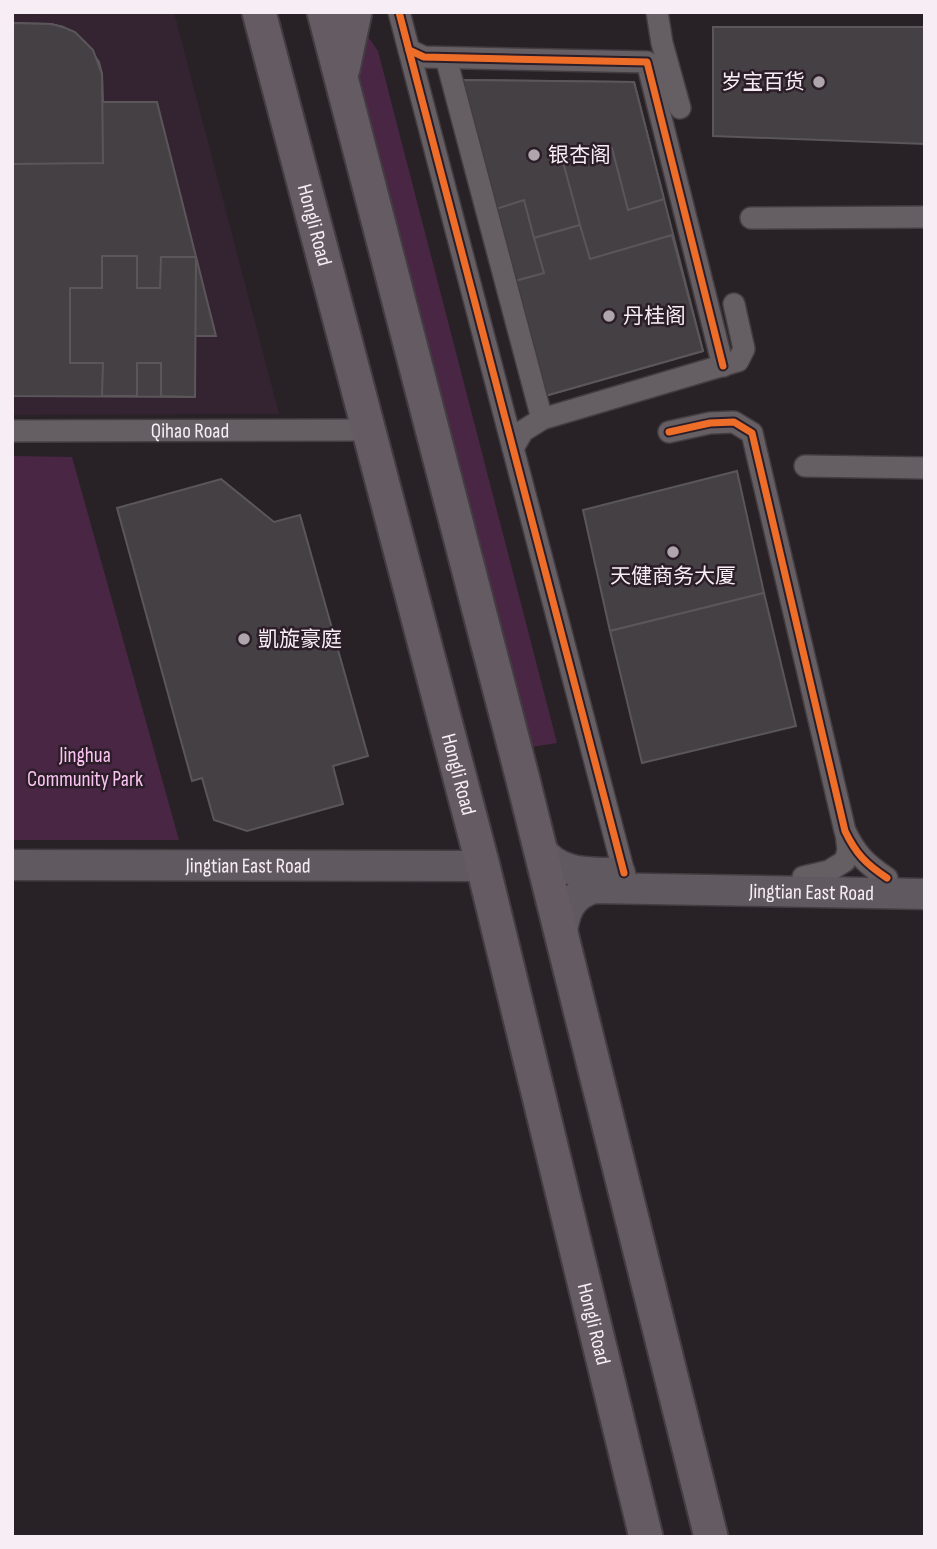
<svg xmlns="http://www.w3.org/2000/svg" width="937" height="1549" font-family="'Sofia Sans Condensed','Noto Sans SC',sans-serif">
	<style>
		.built { fill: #342431 }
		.green { fill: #492744 }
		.building { fill: #454044; stroke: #5b565a; stroke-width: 2 }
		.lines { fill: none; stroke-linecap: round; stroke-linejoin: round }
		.street-casing { stroke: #433d41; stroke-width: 24 }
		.secondary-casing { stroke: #433d41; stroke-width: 33 }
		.primary-casing { stroke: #433d41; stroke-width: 37 }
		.street { stroke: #655f64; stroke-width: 21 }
		.secondary { stroke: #60595f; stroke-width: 30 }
		.primary { stroke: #655b63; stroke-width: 33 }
		.cycleway-casing { stroke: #2c1e29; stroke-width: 11 }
		.cycleway { stroke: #ee6e29; stroke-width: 7 }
		.poi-dot { fill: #afa6ad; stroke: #2c1e29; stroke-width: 2.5 }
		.labels { text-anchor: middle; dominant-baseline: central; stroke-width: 5; stroke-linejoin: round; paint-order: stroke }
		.poi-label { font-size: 21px; fill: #f7edf5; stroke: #2c1e29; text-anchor: start }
		.street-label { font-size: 21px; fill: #f7edf5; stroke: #2c1e29 }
		.park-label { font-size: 21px; fill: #fcc4f2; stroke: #2c1e29 }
	</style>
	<rect width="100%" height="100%" fill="#282227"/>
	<path class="built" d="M12 12H174L279 414 12 415Z"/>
	<g class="green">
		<path d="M369 38 378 51 557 743 525 748 362 118C359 92 355 65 362 39Z"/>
		<path d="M12 456 72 457 179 840H12Z"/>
	</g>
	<g class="building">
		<path d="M12 23 51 24 63 27 84 41 99 62 102 74 103 102H157L216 336H195V397L12 396Z"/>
		<path d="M12 23 51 24 63 27 75 32 93 50 102 74 103 163 12 164Z"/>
		<path d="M713 27H925V144L713 136Z"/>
		<path d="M461 80 634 82 703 351 545 396Z"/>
		<path d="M461 80 634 82 664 199 628 210 612 148 563 162 580 225 534 238 524 200 496 209Z"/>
		<path d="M580 225 590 259 672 235 703 351 545 396 515 281 544 273 534 238Z"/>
		<path d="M102 256H137V288H160L161 257H196L195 397 161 396V363H137V396H102L103 363H70V288H102Z"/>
		<path d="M737 471 764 593 610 631 583 510Z"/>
		<path d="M221 479 274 522 300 515 368 756 333 766 343 804 247 831 214 820 202 778 192 781 117 508Z"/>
		<path d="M764 593 796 726 642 763 610 631Z"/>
	</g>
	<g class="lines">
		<defs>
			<g id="street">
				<path d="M399 12 624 873"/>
				<path d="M657 12 662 43 680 108"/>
				<path d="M409 50 424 57 647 62 723 366"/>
				<path d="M446 58 542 419"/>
				<path d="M751 218 925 217"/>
				<path id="s1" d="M12 431 368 430"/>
				<path d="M669 432 710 423 734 422 752 433 845 831C856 854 866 864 887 878"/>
				<path d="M513 448 523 431 542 419 738 361 744 349 734 304"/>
				<path d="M805 466 925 468"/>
				<path d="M803 877 829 871 845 861 848 850 846 833"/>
			</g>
			<g id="secondary">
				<path d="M539 846C555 875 591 873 620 873"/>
				<path id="s2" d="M12 865 483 866"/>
				<path id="s3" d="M561 938C564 914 569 895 594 888L925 894"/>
			</g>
			<g id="primary">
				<path id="s4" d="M259 12 483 866 646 1537"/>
				<path d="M324 12 522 776 711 1537"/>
				<path d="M343 69 355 12"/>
			</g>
		</defs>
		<use href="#street" class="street-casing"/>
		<use href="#secondary" class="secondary-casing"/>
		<use href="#primary" class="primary-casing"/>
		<use href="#street" class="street"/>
		<use href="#secondary" class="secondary"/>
		<use href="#primary" class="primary"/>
		<defs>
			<g id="cycleway">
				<path d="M399 12 624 873"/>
				<path d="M409 50 424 57 647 62 723 366"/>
				<path d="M669 432 710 423 734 422 752 433 845 831C856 854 866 864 887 878"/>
			</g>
		</defs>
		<use href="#cycleway" class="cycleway-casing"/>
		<use href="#cycleway" class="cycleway"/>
	</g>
	<g class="poi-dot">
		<circle cx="819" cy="82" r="7"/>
		<circle cx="534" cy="155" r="7"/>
		<circle cx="609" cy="316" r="7"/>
		<circle cx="673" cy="552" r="7"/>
		<circle cx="244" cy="639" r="7"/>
	</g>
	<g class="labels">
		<g class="poi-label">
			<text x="805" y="82" text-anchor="end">岁宝百货</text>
			<text x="548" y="155">银杏阁</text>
			<text x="623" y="316">丹桂阁</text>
			<text x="673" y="576" text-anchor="middle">天健商务大厦</text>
			<text x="258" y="639">凱旋豪庭</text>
		</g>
		<g class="street-label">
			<text stroke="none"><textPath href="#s4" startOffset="220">Hongli Road</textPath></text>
			<text stroke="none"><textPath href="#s1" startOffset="178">Qihao Road</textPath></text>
			<text stroke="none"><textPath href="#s4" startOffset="788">Hongli Road</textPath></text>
			<text stroke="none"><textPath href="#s2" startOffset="236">Jingtian East Road</textPath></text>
			<text stroke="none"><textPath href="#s3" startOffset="282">Jingtian East Road</textPath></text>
			<text stroke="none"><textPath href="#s4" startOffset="1354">Hongli Road</textPath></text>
		</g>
		<g class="park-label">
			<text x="85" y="755">Jinghua<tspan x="85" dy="24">Community Park</tspan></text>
		</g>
	</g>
	<rect width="937" height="1549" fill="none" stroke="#f7edf5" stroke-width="28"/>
</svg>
